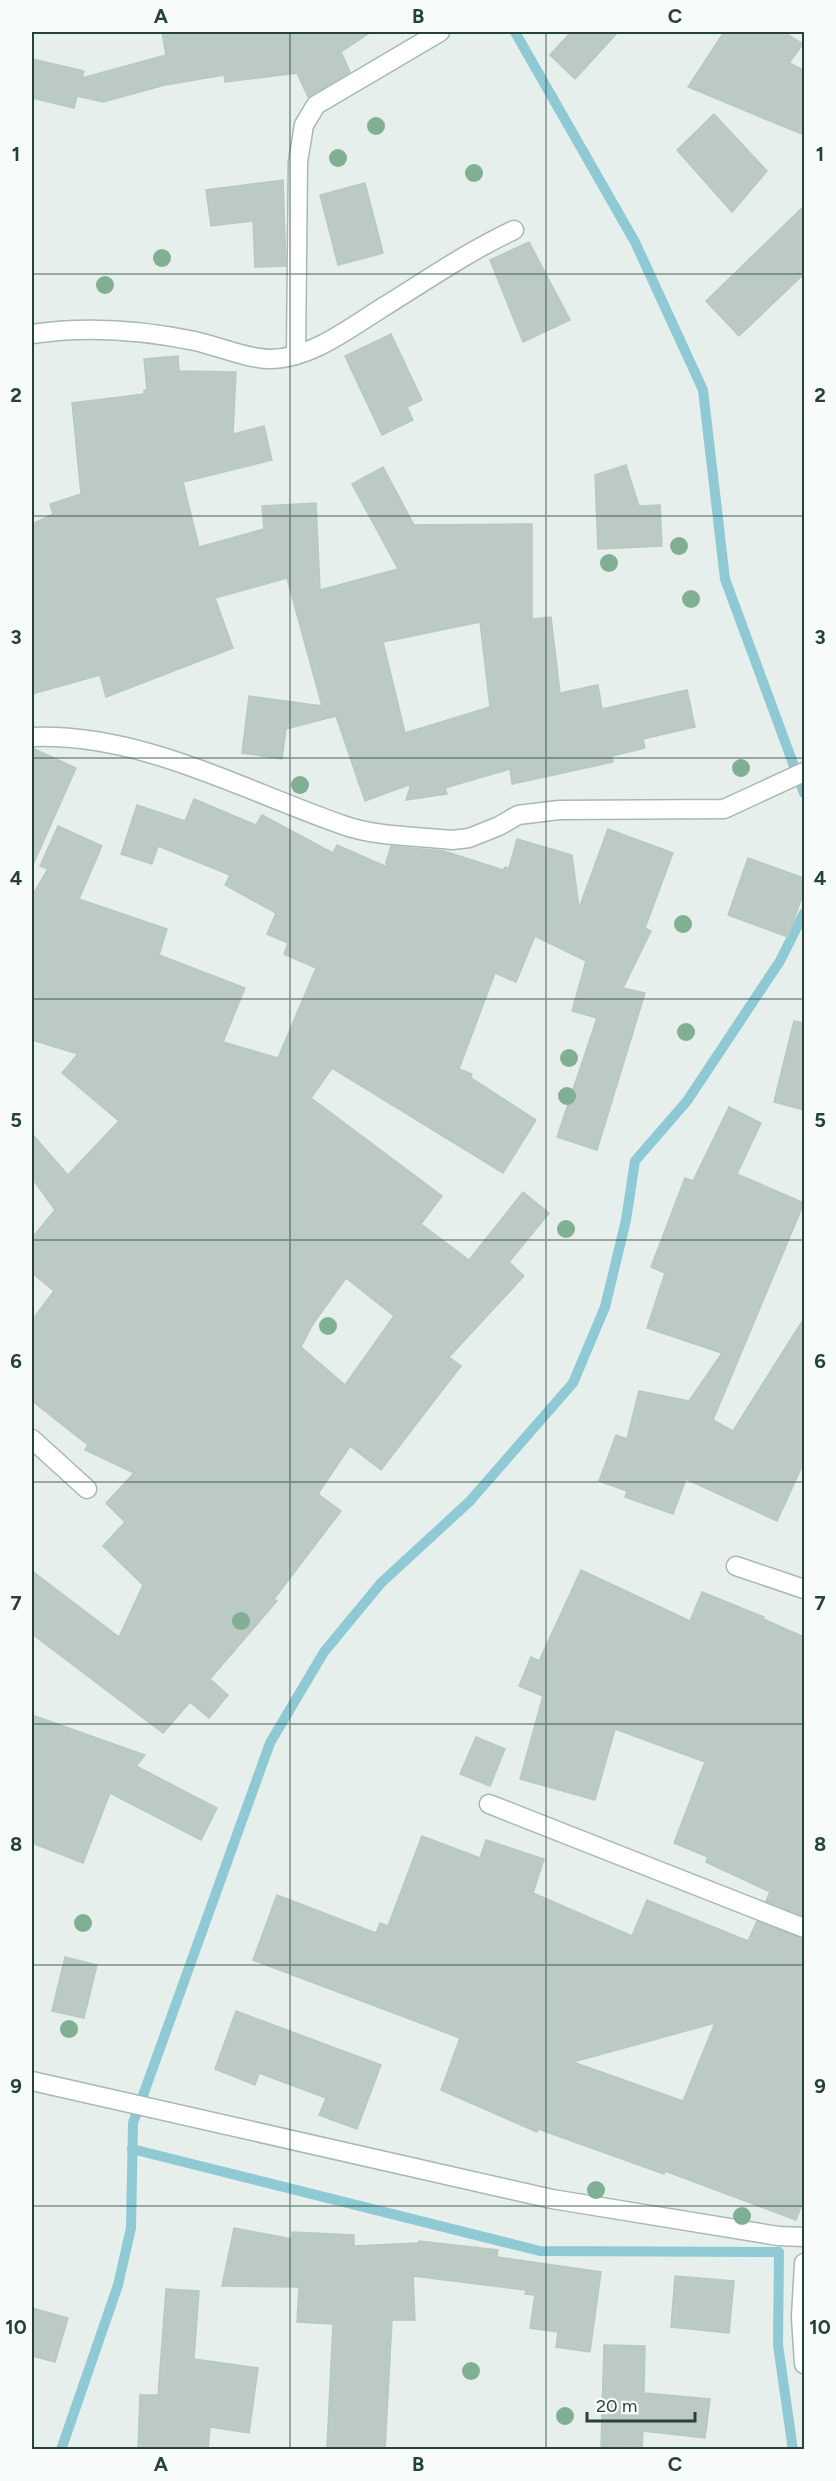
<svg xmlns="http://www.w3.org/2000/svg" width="836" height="2481" font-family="Figtree,sans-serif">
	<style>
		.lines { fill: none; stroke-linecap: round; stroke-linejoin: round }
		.stream { stroke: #8ec9d4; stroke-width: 10 }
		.building { fill: #bbcac4; stroke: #b8c9c2; stroke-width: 1.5; fill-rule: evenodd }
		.minor-casing { stroke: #a8b8b2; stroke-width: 21 }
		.tertiary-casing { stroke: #a8b8b2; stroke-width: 21 }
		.minor { stroke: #fff; stroke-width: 18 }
		.tertiary { stroke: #fff; stroke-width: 18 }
		.tree { fill: #80af93 }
		.grid { fill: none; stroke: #24423a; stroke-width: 1.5; stroke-opacity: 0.55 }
		.neatline { fill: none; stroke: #24423a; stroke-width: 2 }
		.grid-label { font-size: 20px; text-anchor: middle; font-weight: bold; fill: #24423a }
	</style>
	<rect width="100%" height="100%" fill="#e6efeb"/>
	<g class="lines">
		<g class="stream">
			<path d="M515 32 635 242 703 390 725 579 804 793"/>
			<path d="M132 2149 540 2251 779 2252 778 2345 793 2450"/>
			<path d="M61 2450 118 2285 131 2228 133 2123 270 1743 324 1652 381 1583 470 1501 573 1383 605 1307 626 1220 635 1161 687 1101 780 961 804 913"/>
		</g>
	</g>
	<g class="building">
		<path d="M162 32H371L341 52 350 72 308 97 297 73 225 82 224 75 165 85 103 102 77 96 74 108 32 98V59L84 71 82 78 166 55Z"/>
		<path d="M571 32H618L575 79 550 55Z"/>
		<path d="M724 32H784L803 44 789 63 804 70V135L688 87Z"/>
		<path d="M714 114 767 171 732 212 677 150Z"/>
		<path d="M283 180 286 266 255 267 253 221 211 226 206 190Z"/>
		<path d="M365 183 383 253 338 265 320 195Z"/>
		<path d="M804 206V274L739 336 706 301Z"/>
		<path d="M529 242 570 320 523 342 490 260Z"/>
		<path d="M391 334 422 400 407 407 413 420 382 435 345 356Z"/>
		<path d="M178 356 179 371 236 372 233 434 264 426 272 460 183 482 199 547 264 529 262 506 316 503 320 590 398 569 352 484 383 467 414 525 532 524V619L551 617 560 693 598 685 602 709 687 690 695 727 643 739 645 748 612 756 613 762 512 784 510 769 445 788 447 794 406 800 411 784 365 801 336 716 286 729 282 759 242 753 249 696 322 706 287 578 215 598 233 648 106 697 100 675 32 694V524L53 514 50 504 81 494 72 403 144 394V390H147L144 359ZM480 622 490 707 405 733 383 642Z"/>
		<path d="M626 465 639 506 660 505 662 546 598 549 595 475Z"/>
		<path d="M32 748 76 768 32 867Z"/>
		<path d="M194 799 256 825 262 815 333 853 337 845 387 867 386 862 391 846 444 851 503 870 505 867 509 868 517 839 572 855 579 908 608 829 673 853 645 928 651 931 623 988 645 993 597 1150 557 1137 597 1018 572 1011 586 961 535 936 516 982 495 973 459 1069 472 1074 471 1078 536 1120 503 1173 332 1068 311 1098 442 1196 421 1224 469 1260 523 1192 549 1213 509 1262 524 1276 449 1357 461 1366 381 1470 350 1446 318 1494 341 1511 274 1599 277 1601 210 1679 228 1695 209 1718 190 1702 163 1733 32 1634V1571L119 1637 143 1585 103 1546 125 1522 106 1503 134 1473 85 1450 88 1445 32 1401V1320L54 1291 32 1273V1238L55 1210 32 1178V1134L68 1175 119 1121 62 1073 78 1054 32 1040V896L48 869 40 866 58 826 102 846 79 899 167 929 159 955 245 988 223 1042 278 1058 316 968 284 954 288 943 267 934 276 913 225 885 230 875 158 846 152 864 121 854 137 805 185 821ZM346 1278 394 1316 345 1385 301 1347 313 1324Z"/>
		<path d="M748 858 804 878V891L788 937 728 915Z"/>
		<path d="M794 1021 804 1023V1110L774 1102Z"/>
		<path d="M729 1107 761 1123 737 1174 804 1203 713 1420 733 1431 804 1318V1462L777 1521 686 1479 673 1514 625 1497 627 1491 599 1481 616 1435 627 1439 639 1391 689 1401 722 1353 647 1328 665 1273 651 1267 685 1178 693 1181Z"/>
		<path d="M581 1570 690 1621 702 1592 764 1617 763 1619 804 1637V1916L766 1901 770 1892 706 1862 708 1857 674 1843 705 1762 615 1729 595 1800 520 1779 543 1696 519 1686 531 1657 539 1661Z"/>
		<path d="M32 1715 145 1755 136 1766 217 1808 201 1840 110 1793 83 1863 32 1843Z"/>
		<path d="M476 1737 505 1749 490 1786 460 1774Z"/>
		<path d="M422 1836 480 1858 486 1840 544 1859 533 1893 632 1936 647 1900 748 1941 757 1921 804 1939V2199L796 2220 665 2171 664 2174 538 2129 537 2132 441 2090 460 2038 253 1960 277 1895 376 1933 380 1923 388 1926ZM715 2023 683 2101 573 2062Z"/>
		<path d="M65 1957 97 1965 84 2018 52 2011Z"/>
		<path d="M236 2011 381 2065 357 2129 319 2115 326 2098 259 2073 255 2085 215 2069Z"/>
		<path d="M234 2228 292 2239V2232L354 2235V2246L418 2243 419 2241 498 2250 497 2257 601 2272 590 2352 556 2347 558 2332 530 2328 535 2295 525 2294 526 2290 413 2276 415 2320H392L385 2450 327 2447 333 2324 297 2322 299 2287 222 2286Z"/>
		<path d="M675 2276 734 2281 729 2333 671 2327Z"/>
		<path d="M166 2289 199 2291 194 2359 258 2368 249 2433 210 2427 208 2450H138L140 2395H158Z"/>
		<path d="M32 2308 68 2318 55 2362 32 2356Z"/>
		<path d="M604 2345 645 2346 644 2393 710 2399 705 2438 643 2431 642 2448 601 2447Z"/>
	</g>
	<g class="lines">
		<defs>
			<g id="minor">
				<path d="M32 334C84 326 142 330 195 341 217 346 248 359 270 359 311 359 351 327 385 306 427 280 469 251 514 230"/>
				<path d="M296 355 298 162 304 125 316 105 440 32"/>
				<path d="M32 737C142 733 242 790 343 825 376 837 417 836 452 840L469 838 499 826 518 815 559 810 724 809 804 772"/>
				<path d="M32 1439 87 1489"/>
				<path d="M736 1566 804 1589"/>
				<path d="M489 1804 804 1928"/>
				<path d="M32 2081 552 2199 778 2236 804 2237"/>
			</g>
			<path id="tertiary" d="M804 2263 801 2317 804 2364"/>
		</defs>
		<use href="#minor" class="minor-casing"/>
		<use href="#tertiary" class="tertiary-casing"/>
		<use href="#minor" class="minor"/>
		<use href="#tertiary" class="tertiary"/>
	</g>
	<g class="tree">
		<circle cx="376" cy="126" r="9"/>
		<circle cx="338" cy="158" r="9"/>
		<circle cx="474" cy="173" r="9"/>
		<circle cx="162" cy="258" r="9"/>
		<circle cx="105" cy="285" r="9"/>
		<circle cx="679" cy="546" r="9"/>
		<circle cx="609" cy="563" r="9"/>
		<circle cx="691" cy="599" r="9"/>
		<circle cx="741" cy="768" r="9"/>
		<circle cx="300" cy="785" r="9"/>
		<circle cx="683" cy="924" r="9"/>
		<circle cx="686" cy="1032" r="9"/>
		<circle cx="569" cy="1058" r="9"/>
		<circle cx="567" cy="1096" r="9"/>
		<circle cx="566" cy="1229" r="9"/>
		<circle cx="328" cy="1326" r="9"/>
		<circle cx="241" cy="1621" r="9"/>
		<circle cx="83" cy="1923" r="9"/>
		<circle cx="69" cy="2029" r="9"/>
		<circle cx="596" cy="2190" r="9"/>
		<circle cx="742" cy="2216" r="9"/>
		<circle cx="471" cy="2371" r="9"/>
		<circle cx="565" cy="2416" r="9"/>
	</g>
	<path class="grid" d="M290 32V2450M546 32V2450M32 274H804M32 516H804M32 758H804M32 999H804M32 1240H804M32 1482H804M32 1724H804M32 1965H804M32 2206H804"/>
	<rect width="836" height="2481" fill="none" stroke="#f7fbf9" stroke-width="66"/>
	<path d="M587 2412v9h108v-9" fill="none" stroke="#24423a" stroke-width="3"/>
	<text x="596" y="2412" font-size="18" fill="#24423a" stroke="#f7fbf9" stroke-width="4.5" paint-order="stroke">20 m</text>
	<rect x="33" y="33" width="770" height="2415" class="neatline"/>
	<g class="grid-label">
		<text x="161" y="23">A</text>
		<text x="418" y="23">B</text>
		<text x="675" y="23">C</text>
		<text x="16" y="161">1</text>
		<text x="820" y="161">1</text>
		<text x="16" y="402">2</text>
		<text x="820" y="402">2</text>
		<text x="16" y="644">3</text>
		<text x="820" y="644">3</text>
		<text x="16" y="885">4</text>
		<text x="820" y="885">4</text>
		<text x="16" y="1127">5</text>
		<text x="820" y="1127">5</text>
		<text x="16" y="1368">6</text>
		<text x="820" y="1368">6</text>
		<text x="16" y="1610">7</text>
		<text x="820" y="1610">7</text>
		<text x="16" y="1851">8</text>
		<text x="820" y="1851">8</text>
		<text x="16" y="2093">9</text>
		<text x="820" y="2093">9</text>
		<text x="16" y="2334">10</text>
		<text x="820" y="2334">10</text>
		<text x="161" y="2471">A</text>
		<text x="418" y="2471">B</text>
		<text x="675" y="2471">C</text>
	</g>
</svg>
